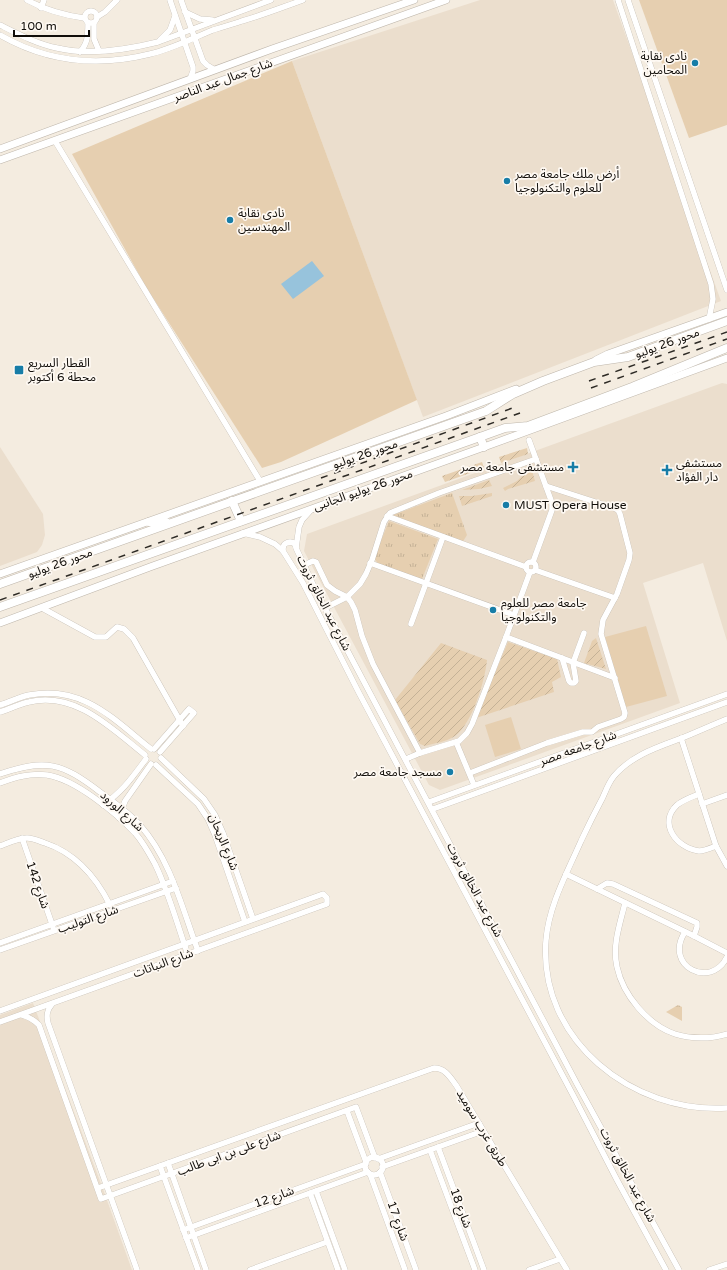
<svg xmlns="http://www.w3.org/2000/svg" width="727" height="1270" font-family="'Varela Round','Noto Sans Arabic',sans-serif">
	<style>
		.built { fill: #ebdecd }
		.grass { fill: url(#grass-tufts) }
		.garden { fill: url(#garden-furrows) }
		.pitch { fill: #e6cfb0 }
		.water { fill: #97c3dc }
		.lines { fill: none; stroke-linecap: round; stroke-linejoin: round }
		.minor-casing { stroke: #beb6ab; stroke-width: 6 }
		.major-casing { stroke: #beb6ab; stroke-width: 8 }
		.highway-casing { stroke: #beb6ab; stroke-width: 9 }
		.minor { stroke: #fff; stroke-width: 5.5 }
		.major { stroke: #fff; stroke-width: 7 }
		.highway { stroke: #fff; stroke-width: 8 }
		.rail { stroke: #2e2b26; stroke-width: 1.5; stroke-dasharray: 7 7; stroke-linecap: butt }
		.poi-dot { fill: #177da7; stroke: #fef9f3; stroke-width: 1.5 }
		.labels { text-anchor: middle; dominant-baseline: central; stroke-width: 3.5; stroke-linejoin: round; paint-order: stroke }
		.poi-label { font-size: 12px; fill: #100d09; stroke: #fef9f3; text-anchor: start }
		.street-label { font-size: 12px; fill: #100d09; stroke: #fef9f3 }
	</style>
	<defs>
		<pattern id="grass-tufts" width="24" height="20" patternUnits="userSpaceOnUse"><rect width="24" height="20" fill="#e6cfb0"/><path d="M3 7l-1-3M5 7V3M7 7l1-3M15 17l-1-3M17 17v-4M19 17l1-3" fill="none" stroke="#c4b196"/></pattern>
		<pattern id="garden-furrows" width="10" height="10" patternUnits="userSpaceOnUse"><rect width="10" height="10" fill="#e6cfb0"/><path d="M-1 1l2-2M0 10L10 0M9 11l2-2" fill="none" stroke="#c4b196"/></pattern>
	</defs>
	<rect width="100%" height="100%" fill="#f4ece0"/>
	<g class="built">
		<path d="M480 0H613L721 301 423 417 292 61Z"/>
		<path d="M722 383 727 384V641L703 563 643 583 680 703 440 790 429 785 304 551 307 534Z"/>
		<path d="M0 447 43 514 45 535 42 545 37 552 0 566Z"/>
		<path d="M33 1003 103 1189 132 1270H0V1015Z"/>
	</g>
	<g class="grass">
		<path d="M452 493 467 535 462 543 393 517V515Z"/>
		<path d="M389 521 438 539 422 579 379 565 374 558Z"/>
		<path d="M678 1005 682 1007V1021L666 1012Z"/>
	</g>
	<g class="garden">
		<path d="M527 448 528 454 501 463 499 457Z"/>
		<path d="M482 462 484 468 445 482 442 476Z"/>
		<path d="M531 467 535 481 508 489 505 491 503 488 517 481Z"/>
		<path d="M489 480 492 486 479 489 462 490Z"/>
		<path d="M492 493V496L462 506 459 496H472Z"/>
		<path d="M596 638 606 669 584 663 592 641Z"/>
		<path d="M508 642 557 659 561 677 552 682 554 692 476 718Z"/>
		<path d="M441 643 487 660C485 681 472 724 455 736 446 742 435 743 425 746L420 744 395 700Z"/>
	</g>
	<g class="pitch">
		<path d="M639 0H727V125L689 138Z"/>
		<path d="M292 61 417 400 281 462 262 468 146 287 72 154Z"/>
		<path d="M646 626 667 696 626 707 605 637Z"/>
		<path d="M511 717 521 749 495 757 485 725Z"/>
	</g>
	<path class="water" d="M312 261 324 276 293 299 281 284Z"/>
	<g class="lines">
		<defs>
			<g id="minor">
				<path d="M27 0C45 10 63 15 84 18"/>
				<path d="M170 0 193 67V71L190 79"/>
				<path d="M181 0 203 61 207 65 215 70"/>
				<path d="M618 0 711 284 713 299 709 319"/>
				<path d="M628 0 727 290"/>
				<path d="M41 8 44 0"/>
				<circle cx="91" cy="17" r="6"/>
				<path d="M185 12 200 19 212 20"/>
				<path d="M97 17 105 12 117 0"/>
				<path d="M94 23V39L99 51"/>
				<path d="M0 25C18 34 37 44 57 48 90 56 126 50 158 42L271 0"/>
				<path d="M0 35C47 62 98 67 150 54 172 49 193 38 213 30 223 27 233 24 242 21 263 15 283 7 303 0"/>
				<path d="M160 40 170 30 175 16"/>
				<path d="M80 52C88 43 88 35 88 23"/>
				<path d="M55 141 260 481"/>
				<path d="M529 440 552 503V510L533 562"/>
				<path d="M311 510 302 520 299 527 296 548 318 595 577 1084 679 1270"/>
				<path d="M387 516 526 567"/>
				<path d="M243 533 260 537 275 544 283 551 303 583 359 693 573 1095 617 1180 666 1270"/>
				<path d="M283 551C283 545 284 543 290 542L294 543 296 547"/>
				<circle cx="531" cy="567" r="5"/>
				<path d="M370 563 514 615"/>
				<path d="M304 565 313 561 316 562 327 585 335 591 347 597 351 602 355 610 362 636 373 664 420 753"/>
				<path d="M535 570 615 598"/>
				<path d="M42 608 95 637H106L117 627 124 629 133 638 183 726"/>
				<path d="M325 608 347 597 360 584 366 574 372 560 384 522 390 513 439 493 536 459"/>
				<path d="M411 624 443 537"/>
				<path d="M506 637 615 678"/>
				<path d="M562 658 569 681 571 683H574L576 681 573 663 584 633"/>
				<path d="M0 705C10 702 19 697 29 695 83 685 112 718 151 749"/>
				<path d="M0 712C10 709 19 704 29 702 76 691 112 729 145 755"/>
				<path d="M727 719C712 725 697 732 682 738 658 747 632 755 614 776 609 782 606 790 603 797 595 812 588 826 581 841 567 873 549 905 546 940 538 1040 633 1114 727 1108"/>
				<path d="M681 738 716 846 727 866"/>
				<path d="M456 742 474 785"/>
				<path d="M154 749 189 709 194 713 160 752"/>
				<path d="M161 758 204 799 215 815 223 833 253 919"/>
				<path d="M406 759 420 753 459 741 467 733 472 724 506 637 530 572"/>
				<path d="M156 765 198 804 208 819 215 835 245 922"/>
				<path d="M470 773 547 743 583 732H592L598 727 621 719 624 717 625 713 601 634 603 620 617 594 629 560 630 553 620 514 618 510 614 508 546 486"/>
				<path d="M0 774C46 758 62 763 100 792 114 802 128 812 140 825 171 860 182 908 198 951"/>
				<path d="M0 783C16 777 30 773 47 775 75 779 116 813 135 833 143 842 149 853 155 864 169 893 177 924 188 955"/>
				<path d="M699 794C692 797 683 800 677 805 658 823 676 848 699 851 704 851 711 848 716 846"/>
				<path d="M429 802 727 694"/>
				<path d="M702 804 727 795"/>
				<path d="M103 805C123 791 131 779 146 759"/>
				<path d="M433 809 727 702"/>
				<path d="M119 818 125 801 151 764"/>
				<path d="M22 838 53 927"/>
				<path d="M0 846C8 843 18 838 27 838 33 838 39 841 45 843 75 853 96 877 110 905"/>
				<path d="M566 874 694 936 727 953"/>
				<path d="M597 889 607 883 613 884 697 923V927L694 936"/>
				<path d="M625 903C620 924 612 945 617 967 623 995 648 1025 675 1034 691 1039 711 1039 727 1034"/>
				<path d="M685 932C663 966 711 990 727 957"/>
				<path d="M0 943 173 881"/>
				<path d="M0 950 176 888"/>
				<path d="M52 1004C47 1010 46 1015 48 1023L137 1270"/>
				<path d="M0 1011 323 894 327 898V904L0 1022"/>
				<path d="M22 1015C30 1017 34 1020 39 1025L101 1199 356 1107 375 1158"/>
				<path d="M347 1111 366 1162"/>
				<path d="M438 1147 484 1270"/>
				<path d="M430 1150 475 1270"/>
				<circle cx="374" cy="1166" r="9"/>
				<path d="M378 1159 479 1123"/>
				<path d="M168 1163 206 1270"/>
				<path d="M160 1166 198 1270"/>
				<path d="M382 1167 483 1131"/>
				<path d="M380 1172 416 1270"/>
				<path d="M370 1174 405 1270"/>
				<path d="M98 1188 434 1068C445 1068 450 1077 456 1085L567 1270"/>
				<path d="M316 1191 345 1270"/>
				<path d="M310 1193 338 1270"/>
				<path d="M183 1230 366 1164"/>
				<path d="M186 1238 368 1172"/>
				<path d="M250 1270 327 1242"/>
				<path d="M529 1270 560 1259"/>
				<path d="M709 1270 727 1264"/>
			</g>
			<g id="major">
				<path d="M0 149 272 49 414 0"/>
				<path d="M0 160 446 0"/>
				<path d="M596 360 608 354 727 312"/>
				<path d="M0 574 446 416 516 389"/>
				<path d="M0 623 150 567 484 447 727 358"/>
			</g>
			<g id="highway">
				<path d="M480 437 484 447"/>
				<path d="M232 501 241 521"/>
				<path d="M149 522H166"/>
				<path d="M0 584 486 411 513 394 543 381 594 362 628 357 727 321"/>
				<path d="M0 607 480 437 505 428 528 426 632 387 727 348"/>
			</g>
		</defs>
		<use href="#minor" class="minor-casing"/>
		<use href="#major" class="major-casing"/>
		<use href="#highway" class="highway-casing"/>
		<use href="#minor" class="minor"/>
		<use href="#major" class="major"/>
		<use href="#highway" class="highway"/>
		<g class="rail">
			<path d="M589 381 727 332"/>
			<path d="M591 388 727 339"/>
			<path d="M321 478 518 406"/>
			<path d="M0 600 520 413"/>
		</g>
	</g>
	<g class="poi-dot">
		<circle cx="695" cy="63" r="4"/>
		<circle cx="507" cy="181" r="4"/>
		<circle cx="230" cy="220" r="4"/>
		<rect x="14" y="365" width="10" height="10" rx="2"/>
		<path d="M571 461h4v4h4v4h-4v4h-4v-4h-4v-4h4z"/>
		<path d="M665 464h4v4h4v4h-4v4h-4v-4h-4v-4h4z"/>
		<circle cx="506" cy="505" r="4"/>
		<circle cx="493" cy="610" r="4"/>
		<circle cx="450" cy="772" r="4"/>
	</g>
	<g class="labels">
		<g class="poi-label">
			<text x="687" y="56" text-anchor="end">نادى نقابة<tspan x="687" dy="14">المحامين</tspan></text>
			<text x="515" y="174">أرض ملك جامعة مصر<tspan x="515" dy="14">للعلوم والتكنولوجيا</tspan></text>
			<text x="238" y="213">نادى نقابة<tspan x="238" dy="14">المهندسين</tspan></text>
			<text x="28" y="363">القطار السريع<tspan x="28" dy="14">محطة 6 أكتوبر</tspan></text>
			<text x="676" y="463">مستشفى<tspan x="676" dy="14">دار الفؤاد</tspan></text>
			<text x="564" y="467" text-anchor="end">مستشفى جامعة مصر</text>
			<text x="514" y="505">MUST Opera House</text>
			<text x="501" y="603">جامعة مصر للعلوم<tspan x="501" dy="14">والتكنولوجيا</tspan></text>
			<text x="442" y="772" text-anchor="end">مسجد جامعة مصر</text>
		</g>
		<g class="street-label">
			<text transform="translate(223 80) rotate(-20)">شارع جمال عبد الناصر</text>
			<text transform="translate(667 343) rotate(-20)">محور 26 يوليو</text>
			<text transform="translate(365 454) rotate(-19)">محور 26 يوليو</text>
			<text transform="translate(363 490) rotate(-19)">محور 26 يوليو الجانبى</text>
			<text transform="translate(60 563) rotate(-20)">محور 26 يوليو</text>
			<text transform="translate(324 603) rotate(63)">شارع عبد الخالق ثروت</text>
			<text transform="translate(578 748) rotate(-20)">شارع جامعه مصر</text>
			<text transform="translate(122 811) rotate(42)">شارع الورود</text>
			<text transform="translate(224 842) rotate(68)">شارع الريحان</text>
			<text transform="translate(38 885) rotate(71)">شارع 142</text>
			<text transform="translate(475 890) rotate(62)">شارع عبد الخالق ثروت</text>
			<text transform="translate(88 919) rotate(-19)">شارع التوليب</text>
			<text transform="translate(163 963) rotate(-20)">شارع النباتات</text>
			<text transform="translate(482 1128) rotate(59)">طريق غرب سوميد</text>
			<text transform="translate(229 1153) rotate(-20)">شارع على بن ابى طالب</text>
			<text transform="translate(628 1175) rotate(62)">شارع عبد الخالق ثروت</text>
			<text transform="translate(274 1197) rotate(-20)">شارع 12</text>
			<text transform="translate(461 1208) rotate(70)">شارع 18</text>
			<text transform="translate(398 1221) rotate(70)">شارع 17</text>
		</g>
	</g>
	<path d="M14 30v6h75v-6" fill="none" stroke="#100d09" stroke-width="2"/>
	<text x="20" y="30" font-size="12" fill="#100d09" stroke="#fef9f3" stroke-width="3" paint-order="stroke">100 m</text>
</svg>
